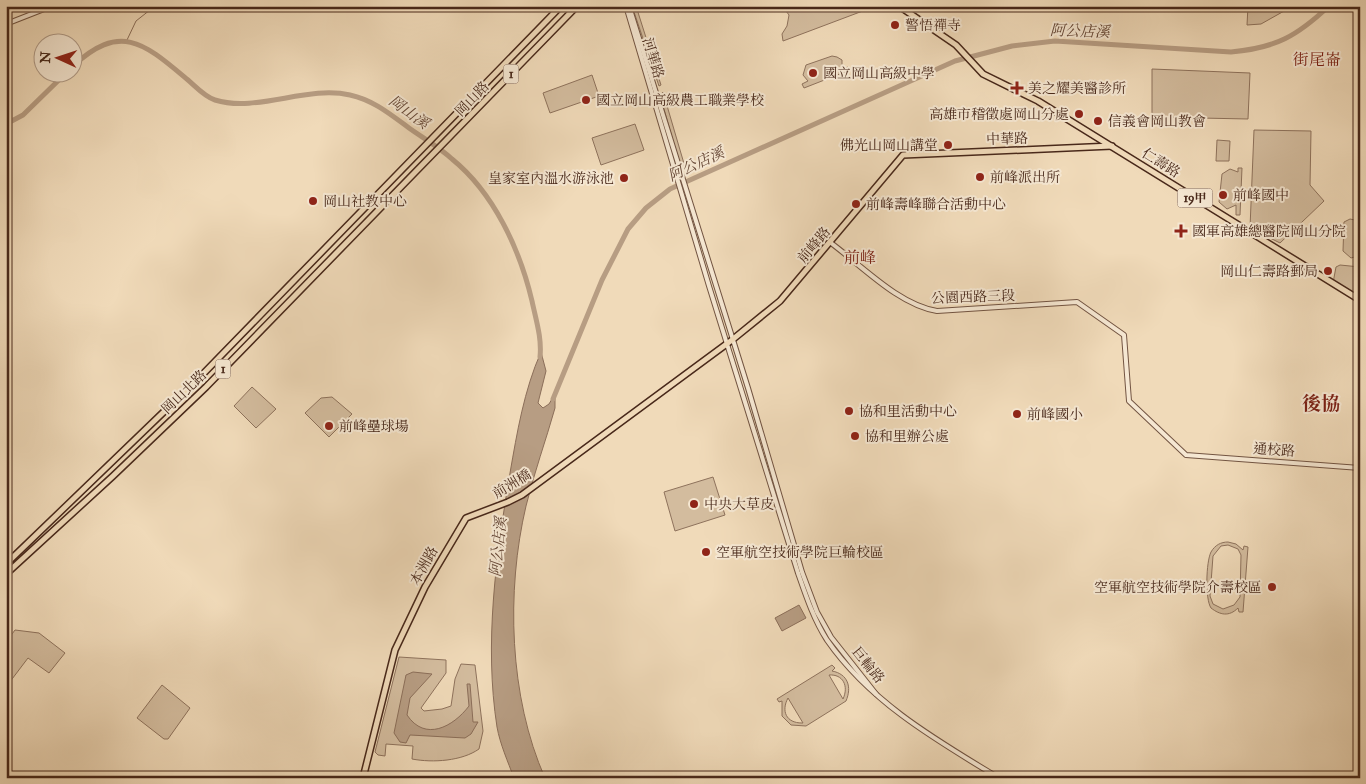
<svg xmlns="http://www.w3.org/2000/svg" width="1366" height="784" font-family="'IM FELL Great Primer','Noto Serif TC',serif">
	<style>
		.green { fill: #d3bc9e; stroke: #8e725c; fill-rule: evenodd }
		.water { fill: #b79d83; stroke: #8b6e59 }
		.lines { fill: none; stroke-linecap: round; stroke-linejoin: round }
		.stream { stroke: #8b6e59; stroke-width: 1 }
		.river { stroke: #b79d83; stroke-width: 5 }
		.minor-casing { stroke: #725442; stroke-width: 6 }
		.major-casing { stroke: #48281a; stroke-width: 8 }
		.minor { stroke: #f5e7d2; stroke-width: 4 }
		.major { stroke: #f0dab9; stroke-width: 5 }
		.rail { stroke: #48281a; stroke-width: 1; stroke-dasharray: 9 9; stroke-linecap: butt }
		.poi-dot { fill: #8f2418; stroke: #f5e7d2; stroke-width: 2 }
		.labels { text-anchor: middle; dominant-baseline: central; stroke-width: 4; stroke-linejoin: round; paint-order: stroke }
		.shield { fill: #f5e7d2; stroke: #7c6151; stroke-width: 1 }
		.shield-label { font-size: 12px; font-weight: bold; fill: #48281a }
		.poi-label { font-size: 14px; fill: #48281a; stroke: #f5e7d2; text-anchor: start }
		.street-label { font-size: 14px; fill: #48281a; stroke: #f5e7d2 }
		.water-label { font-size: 15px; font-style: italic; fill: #644534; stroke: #f5e7d2 }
		.quarter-label { font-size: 16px; fill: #7a1f14; stroke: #f5e7d2 }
		.district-label { font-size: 19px; font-weight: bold; fill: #7a1f14; stroke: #f5e7d2 }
	</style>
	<rect width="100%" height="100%" fill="#f0dab9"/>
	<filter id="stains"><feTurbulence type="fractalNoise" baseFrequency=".004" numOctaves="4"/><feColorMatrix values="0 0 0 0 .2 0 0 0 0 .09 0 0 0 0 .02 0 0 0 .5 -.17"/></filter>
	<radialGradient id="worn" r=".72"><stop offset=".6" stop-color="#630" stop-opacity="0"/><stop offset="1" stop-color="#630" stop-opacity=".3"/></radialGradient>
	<g class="green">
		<path d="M632 6H636L661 85 659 86Z"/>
		<path d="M778 6H876L783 41 782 34 787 26 789 15 786 11H777Z"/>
		<path d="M1248 6H1293L1261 24 1247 25Z"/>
		<path d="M832 56 837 57 842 60V69L848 67 850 70 804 88 802 84 808 81 803 75 806 65Z"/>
		<path d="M1152 69 1250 73 1248 119 1152 117Z"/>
		<path d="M592 75 599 96 550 113 543 93Z"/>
		<path d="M663 92 685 167 681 169 660 95Z"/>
		<path d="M635 124 644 150 601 165 592 138Z"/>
		<path d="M1254 130 1311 131 1310 185 1324 201 1280 243 1250 228Z"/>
		<path d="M1217 140 1230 141 1229 161H1216Z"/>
		<path d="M1238 168H1242L1240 215H1236V205L1227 209 1219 202 1222 174 1230 169 1238 172Z"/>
		<path d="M1350 219 1360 221V261L1358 256 1351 258 1343 251 1344 222Z"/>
		<path d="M1340 265 1360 267V299L1333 283 1336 267Z"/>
		<path d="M252 387 276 409 256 428 234 406Z"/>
		<path d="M332 397 352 414 329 437 305 413 321 398Z"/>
		<path d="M713 477 725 515 675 531 664 492Z"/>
		<path d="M1228 542 1236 544 1243 550 1244 546 1248 547 1243 612H1239L1238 608C1229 617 1220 615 1211 608 1205 599 1206 562 1211 552 1215 545 1221 542 1228 542ZM1228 545 1238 549 1241 555 1240 597 1234 605 1223 609 1213 604 1210 596 1213 556 1221 546Z"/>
		<path d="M15 630 39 633 65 653 49 673 28 658 6 687V642Z"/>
		<path d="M399 657 446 660V673L421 708 424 711 442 709 451 706 455 679 461 664 475 665 483 731 479 749C462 761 433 763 412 759L413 746 386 744 385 756 378 755 375 752Z"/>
		<path d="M832 665 835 668 832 671C848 674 852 687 846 701L806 726 791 725 782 716V701L779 702 777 699ZM829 675C843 674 849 686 843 699ZM788 698 803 723H802C786 723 781 711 788 698Z"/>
		<path d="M162 685 190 708 168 739H164L137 718Z"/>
	</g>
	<g class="water">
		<path d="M541 352 546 371 538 403 543 408 549 404 555 394V408C546 440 534 473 526 506 506 591 509 697 545 778H514C508 762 500 744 497 727 484 644 496 556 510 473 517 433 524 390 541 352Z"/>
		<path d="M799 605 806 618 782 631 775 618Z"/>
		<path d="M413 672 432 674 410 698 407 715C425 742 453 727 469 706L467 684H470L473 722H478L471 734 465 738 410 735 406 743 400 742 394 733 406 675Z"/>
	</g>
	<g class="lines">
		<path class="stream" d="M127 40 136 21 155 6"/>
		<g class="river">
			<path d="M72 67C121 21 145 44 188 80 196 87 205 97 215 100 257 113 307 85 350 95 373 100 390 114 409 128 423 138 439 147 452 159 494 193 520 250 532 301 536 320 542 338 540 357"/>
			<path d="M6 124 23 115 67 72"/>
			<path d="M553 399 602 280 628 229 646 208 670 189 955 61 1012 46 1055 41 1231 52C1276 48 1297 36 1329 6"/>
		</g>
		<defs>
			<g id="minor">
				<path d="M626 6 709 286 798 573C806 596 814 620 827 640 870 702 936 740 999 778"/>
				<path d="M629 6 748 388 802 572 817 612 831 637 876 694"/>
				<path d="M6 24 52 6"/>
				<path d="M831 243C862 266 899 305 937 311L1077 302 1124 335 1129 401 1186 455 1360 468"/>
			</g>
			<g id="major">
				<path d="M899 6 956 45 983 74 1038 101 1360 300"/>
				<path d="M6 564 202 375 561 6"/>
				<path d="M6 574 113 476 206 387 577 6"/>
				<path d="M363 778 395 650 425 587 466 518 508 502 522 495 732 340 780 301 903 155 1112 146"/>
			</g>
		</defs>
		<use href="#minor" class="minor-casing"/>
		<use href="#major" class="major-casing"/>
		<use href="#minor" class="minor"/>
		<use href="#major" class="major"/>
		<path class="rail" d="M6 12 17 6"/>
	</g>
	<g class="poi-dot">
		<circle cx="895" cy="25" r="5"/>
		<circle cx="813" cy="73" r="5"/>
		<path d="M1014.5 80.5h5v5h5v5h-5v5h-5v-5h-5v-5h5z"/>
		<circle cx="586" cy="100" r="5"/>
		<circle cx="1079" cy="114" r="5"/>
		<circle cx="1098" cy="121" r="5"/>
		<circle cx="948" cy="145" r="5"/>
		<circle cx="980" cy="177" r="5"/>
		<circle cx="624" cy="178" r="5"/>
		<circle cx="1223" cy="195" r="5"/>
		<circle cx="313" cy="201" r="5"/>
		<circle cx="856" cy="204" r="5"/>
		<path d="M1178.5 223.5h5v5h5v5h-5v5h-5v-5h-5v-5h5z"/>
		<circle cx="1328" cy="271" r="5"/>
		<circle cx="849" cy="411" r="5"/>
		<circle cx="1017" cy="414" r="5"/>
		<circle cx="329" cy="426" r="5"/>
		<circle cx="855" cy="436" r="5"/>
		<circle cx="694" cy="504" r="5"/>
		<circle cx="706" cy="552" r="5"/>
		<circle cx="1272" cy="587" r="5"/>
	</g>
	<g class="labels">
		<g class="shield">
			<rect x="503.5" y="64.5" width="15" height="19" rx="4"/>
			<rect x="1177.5" y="188.5" width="35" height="19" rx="4"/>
			<rect x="215.5" y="359.5" width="15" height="19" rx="4"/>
		</g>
		<g class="shield-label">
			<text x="511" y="74">1</text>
			<text x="1195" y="198">19甲</text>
			<text x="223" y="369">1</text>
		</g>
		<g class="poi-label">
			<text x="905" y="25">警悟禪寺</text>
			<text x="823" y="73">國立岡山高級中學</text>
			<text x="1028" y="88">美之耀美醫診所</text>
			<text x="596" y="100">國立岡山高級農工職業學校</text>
			<text x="1069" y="114" text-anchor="end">高雄市稽徵處岡山分處</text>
			<text x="1108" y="121">信義會岡山教會</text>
			<text x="938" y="145" text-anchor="end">佛光山岡山講堂</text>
			<text x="990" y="177">前峰派出所</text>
			<text x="614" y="178" text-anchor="end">皇家室內溫水游泳池</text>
			<text x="1233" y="195">前峰國中</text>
			<text x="323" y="201">岡山社教中心</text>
			<text x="866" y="204">前峰壽峰聯合活動中心</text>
			<text x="1192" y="231">國軍高雄總醫院岡山分院</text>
			<text x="1318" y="271" text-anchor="end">岡山仁壽路郵局</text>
			<text x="859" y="411">協和里活動中心</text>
			<text x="1027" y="414">前峰國小</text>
			<text x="339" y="426">前峰壘球場</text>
			<text x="865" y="436">協和里辦公處</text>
			<text x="704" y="504">中央大草皮</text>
			<text x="716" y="552">空軍航空技術學院巨輪校區</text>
			<text x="1262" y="587" text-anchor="end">空軍航空技術學院介壽校區</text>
		</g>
		<g class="street-label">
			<text transform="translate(653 58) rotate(73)">河華路</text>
			<text transform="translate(472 99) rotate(-46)">岡山路</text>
			<text transform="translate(1007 139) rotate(-2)">中華路</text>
			<text transform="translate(1161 163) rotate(32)">仁壽路</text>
			<text transform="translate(814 245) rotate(-50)">前峰路</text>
			<text transform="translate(973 297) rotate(-2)">公園西路三段</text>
			<text transform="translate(184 392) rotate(-44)">岡山北路</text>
			<text transform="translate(1274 450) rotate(4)">通校路</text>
			<text transform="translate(512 484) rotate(-31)">前洲橋</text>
			<text transform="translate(424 566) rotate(-61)">本洲路</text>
			<text transform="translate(868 665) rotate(51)">巨輪路</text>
		</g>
		<g class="water-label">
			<text transform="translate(1080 31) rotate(2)">阿公店溪</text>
			<text transform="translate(409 112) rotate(36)">岡山溪</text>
			<text transform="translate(696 164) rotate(-25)">阿公店溪</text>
			<text transform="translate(498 547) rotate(-84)">阿公店溪</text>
		</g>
		<g class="quarter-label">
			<text x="1317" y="59">街尾崙</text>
			<text x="860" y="257">前峰</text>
		</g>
		<g class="district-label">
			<text x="1321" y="403">後協</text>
		</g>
	</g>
	<rect width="1366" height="784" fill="none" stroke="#f0dab9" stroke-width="25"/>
	<rect x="8" y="8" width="1351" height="769" fill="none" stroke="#48281a" stroke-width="2.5"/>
	<rect x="12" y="12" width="1341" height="759" fill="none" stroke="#48281a"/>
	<g transform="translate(58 58) rotate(273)"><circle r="24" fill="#f5e7d2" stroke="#b09b88"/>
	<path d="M0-4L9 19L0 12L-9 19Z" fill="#8f2418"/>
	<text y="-8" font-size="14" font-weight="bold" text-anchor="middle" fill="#48281a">N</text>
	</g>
	<rect width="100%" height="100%" filter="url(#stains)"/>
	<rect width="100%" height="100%" fill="url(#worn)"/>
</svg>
